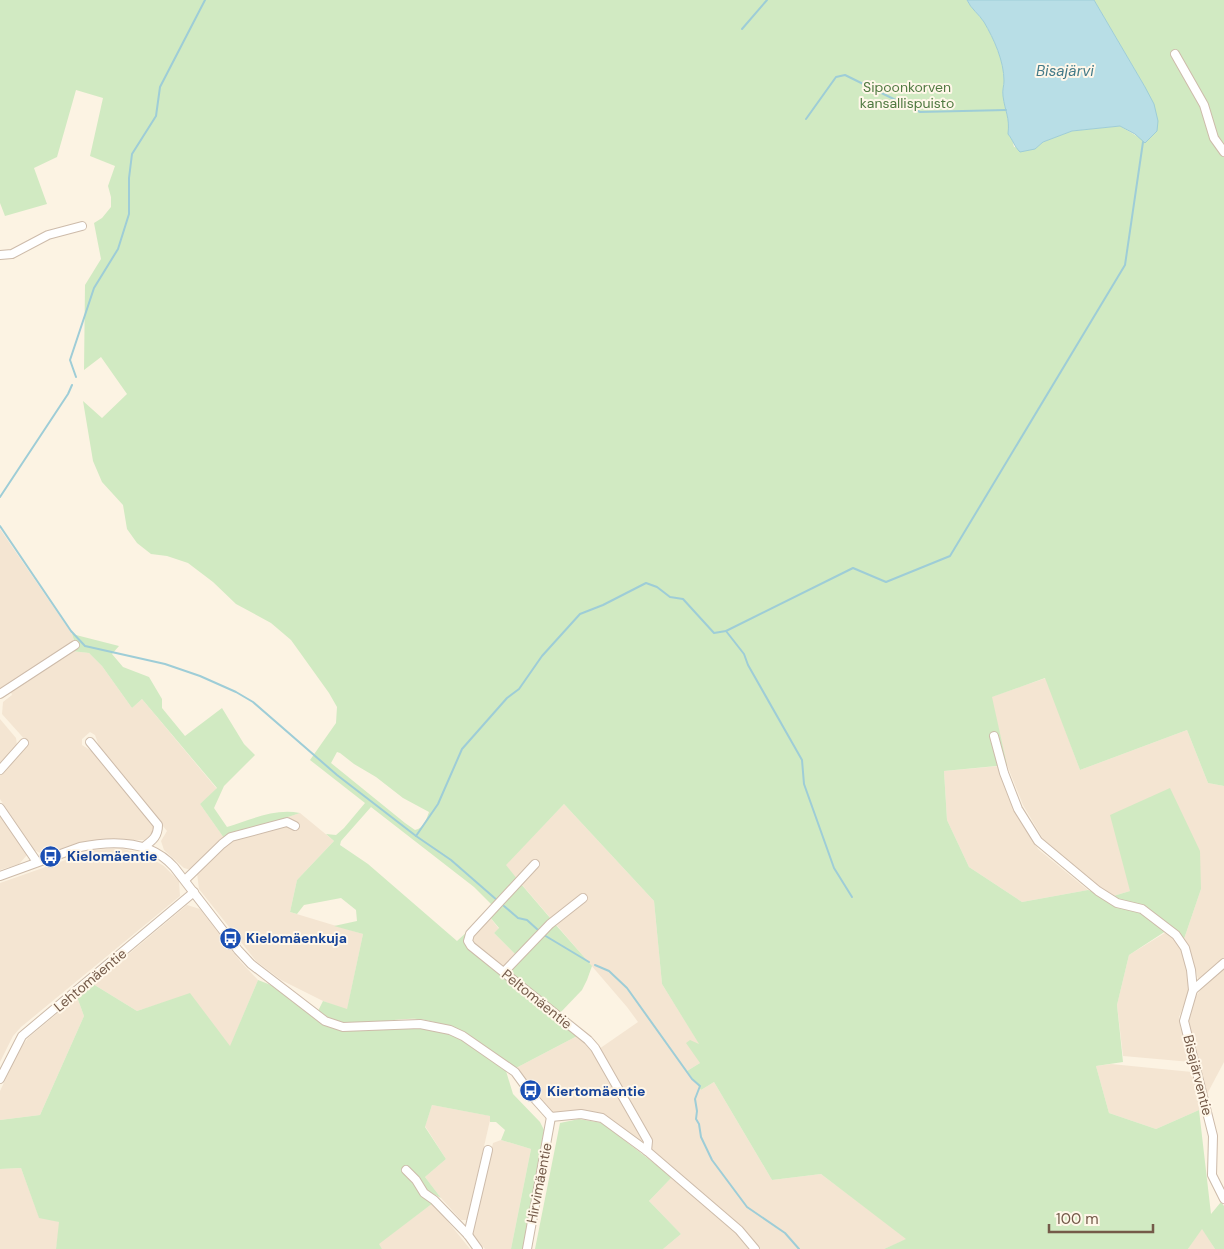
<svg xmlns="http://www.w3.org/2000/svg" width="1224" height="1249" font-family="'DM Sans',sans-serif">
	<style>
		.residential { fill: #f4e5d2 }
		.green { fill: #d1eac2; fill-rule: evenodd }
		.water { fill: #b8dee6; stroke: #9ecdd7 }
		.lines { fill: none; stroke-linecap: round; stroke-linejoin: round }
		.stream { stroke: #9ecdd7; stroke-width: 2 }
		.minor-casing { stroke: #cdbbaa; stroke-width: 10 }
		.minor { stroke: #fff; stroke-width: 8 }
		.labels { text-anchor: middle; dominant-baseline: central; stroke-width: 4; stroke-linejoin: round; paint-order: stroke }
		.park-label { font-size: 14px; fill: #517a42; stroke: #fff7e9 }
		.transit-label { font-size: 14px; font-weight: bold; fill: #164399; stroke: #fff7e9; text-anchor: start }
		.street-label { font-size: 14px; fill: #745a49; stroke: #fff7e9 }
		.water-label { font-size: 15px; font-style: italic; fill: #437a88; stroke: #fff7e9 }
	</style>
	<rect width="100%" height="100%" fill="#fcf3e3"/>
	<g class="residential">
		<path d="M0 529 72 634 75 643 0 690Z"/>
		<path d="M71 651 89 653 102 666 132 708 142 699 217 789 200 804 224 838 191 870 184 868 164 850 161 841 167 831 99 746 95 735 90 732 82 739V745L93 752 155 827 154 833 147 840H127L46 856 34 850 0 799V773L28 743 2 714 3 702 12 695 10 689Z"/>
		<path d="M1046 678 1080 770 1187 730 1208 783 1224 786V959L1200 979H1198L1192 956 1184 939 1201 889 1130 891 1110 897 1043 839 1023 805 1007 765 991 697Z"/>
		<path d="M0 719 16 738 17 745 0 765Z"/>
		<path d="M999 766V772L1007 793 1038 849 1088 890 1022 902 969 867 947 820 944 771Z"/>
		<path d="M564 804 654 901 662 984 700 1045V1063L687 1071 701 1090 714 1082 772 1180 821 1174 907 1239 884 1249H758L649 1150 652 1140 599 1049 638 1022 627 1007 505 865Z"/>
		<path d="M300 813 334 841 297 880 290 912 363 934 347 1010 323 1001 281 980 256 961 199 889 197 873 236 833Z"/>
		<path d="M0 814 27 855 19 864 0 870Z"/>
		<path d="M120 848 145 855 164 866 179 881 180 896 21 1027 13 1036 0 1062V883L94 850Z"/>
		<path d="M187 905 200 909 240 961 258 980 230 1047 190 994 137 1011 93 984Z"/>
		<path d="M489 916 499 929 494 933 516 955 503 969 470 941 471 934Z"/>
		<path d="M1168 931 1182 949 1189 971 1190 981 1188 995 1179 1017 1180 1026 1191 1062 1123 1056 1117 1005 1129 955Z"/>
		<path d="M1224 967V1062L1206 1096 1188 1029 1189 1015 1192 1002 1199 992 1208 981Z"/>
		<path d="M77 997 84 1016 40 1115 0 1120V1091L20 1049 28 1038Z"/>
		<path d="M579 1035 592 1049 645 1141V1147L604 1116 552 1113 542 1103 516 1068Z"/>
		<path d="M1111 1064 1192 1072 1201 1106 1199 1110 1156 1129 1109 1113 1096 1066Z"/>
		<path d="M432 1105 491 1116 467 1220H461L441 1198 425 1177 446 1159 425 1126Z"/>
		<path d="M501 1140 531 1149 511 1249H485L472 1234 493 1143Z"/>
		<path d="M21 1168 39 1217 60 1222 56 1249H0V1169Z"/>
		<path d="M672 1177 738 1231 754 1249H663L681 1234 649 1201Z"/>
		<path d="M433 1203 470 1249H382L378 1244Z"/>
		<path d="M1202 1228 1215 1249H1188Z"/>
	</g>
	<g class="green">
		<path d="M0 0H967C971 9 979 14 984 22 994 39 1004 61 1004 81 1004 86 1002 90 1003 96 1005 112 1010 117 1008 134L1012 139 1014 147 1035 149 1043 142 1072 131 1120 126 1140 138 1145 87 1094 0H1224V786L1208 783 1187 730 1080 770 1045 678 992 697 1007 765 944 771 947 820 969 867 1022 902 1088 890 1110 897 1130 891 1110 815 1170 788 1200 851 1201 889 1184 939 1172 927 1129 955 1117 1005 1123 1062 1096 1066 1109 1113 1156 1129 1199 1110 1211 1214 1221 1202 1224 1206V1249H1215L1202 1229 1188 1249H884L906 1239 821 1174 772 1180 714 1082 701 1090 687 1071 700 1063 686 1043 690 1040 699 1044 662 984 654 901 564 804 506 865 518 880 493 906 474 887 371 807 341 841 340 845 368 864 457 941 468 931 465 941 579 1035 516 1068C488 1050 451 1021 417 1019 389 1017 337 1035 318 1011L323 1001 347 1009 363 934 334 926 357 921 356 910 341 898 304 905 297 914 290 912 297 880 334 841 326 834 336 835 344 828 365 803 310 760 336 723 337 707 329 693 291 640 271 623 236 604 213 582 188 563 167 556 151 554 137 543 127 529 123 505 102 482 93 461 83 401 102 418 127 394 101 357 84 370 85 285 101 259 94 223 102 218 111 207V197L108 186 115 166 90 156 103 98 76 90 57 157 34 168 47 204 5 216 0 203ZM337 752 340 753 354 764 376 777 403 798 429 812C426 820 424 828 415 830L405 823 331 763Z"/>
		<path d="M72 634 119 646 112 654 123 667 149 677 162 699V708L185 736 222 708 244 744 255 755 224 786 214 808 227 827C251 820 274 808 300 813L224 838 200 804 217 788 142 699 132 708 102 666 89 653 71 651 75 643Z"/>
		<path d="M521 884 551 919 516 955 494 933 499 928 489 916Z"/>
		<path d="M555 924 592 966 587 980 582 990 559 1014 508 972Z"/>
		<path d="M258 980 276 987 323 1024 336 1029 420 1028 454 1035 479 1049 506 1071 513 1094 540 1122 544 1130 523 1249H511L531 1149 501 1140 505 1130 496 1122H490V1116L432 1105 425 1127 446 1159 425 1177 441 1198 426 1190 433 1203 379 1244 382 1249H56L59 1222 39 1218 21 1168 0 1169V1120L40 1115 84 1016 77 997 93 984 137 1011 190 993 230 1046Z"/>
		<path d="M579 1119 602 1123 672 1177 649 1201 681 1234 663 1249H535L560 1123Z"/>
	</g>
	<path class="water" d="M967 0H1094L1145 87 1154 104 1158 121 1157 131 1145 143 1135 134 1120 126 1072 131 1043 142 1035 149 1020 152C1014 146 1013 140 1008 134 1010 117 1005 112 1003 96 1002 90 1004 86 1004 81 1004 61 994 39 984 22 979 14 971 9 967 0Z"/>
	<g class="lines">
		<g class="stream">
			<path d="M742 29 767 0"/>
			<path d="M806 119 836 77 845 75 920 112 1006 110"/>
			<path d="M76 377 70 360 94 288 118 249 129 214V178L132 154 156 116 160 87 205 0"/>
			<path d="M0 497 68 394 72 385"/>
			<path d="M0 526 71 631 85 646 165 664 200 676 236 692 253 702 337 775 416 836 451 860 498 901"/>
			<path d="M726 631 744 654 748 665 802 760 804 784 834 868 852 897"/>
			<path d="M416 836 438 804 462 749 507 698 519 689 542 656 580 614 603 605 646 583 657 587 670 597 683 599 714 633 726 631 853 568 886 582 950 556 1125 265 1143 142"/>
			<path d="M504 906 518 918 527 920 538 930"/>
			<path d="M544 935 589 962"/>
			<path d="M595 965 609 971 627 988 692 1079 700 1086 695 1099 697 1111 696 1119 699 1124 701 1137 712 1160 747 1207 785 1233 799 1249"/>
		</g>
		<defs>
			<g id="minor">
				<path d="M1175 54 1204 105 1214 138 1224 152"/>
				<path d="M0 255 12 254 48 235 82 226"/>
				<path d="M0 694 75 645"/>
				<path d="M994 736 1004 773 1018 809 1038 841 1098 891 1117 903 1142 909 1176 935 1185 948 1191 970 1193 990"/>
				<path d="M90 742 158 825C158 836 153 840 145 846"/>
				<path d="M0 770 24 743"/>
				<path d="M0 808 37 862"/>
				<path d="M535 864 470 934 468 941 471 946 588 1040 595 1048 648 1141 647 1151"/>
				<path d="M0 876 80 847C114 840 150 840 174 867L238 950 251 964 325 1021 343 1027 420 1024 450 1030 463 1036 515 1072 534 1098 551 1117 581 1114 602 1118 647 1151 739 1230 755 1249"/>
				<path d="M185 880 222 844 231 837 287 822 295 826"/>
				<path d="M1224 963 1193 990 1184 1021 1213 1136 1212 1175 1224 1199"/>
				<path d="M504 972 550 924 583 898"/>
				<path d="M0 1079 22 1036 194 892"/>
				<path d="M406 1170 416 1180 424 1193 434 1200 468 1235 478 1249"/>
				<path d="M468 1235 488 1150"/>
				<path d="M527 1249 551 1117"/>
			</g>
		</defs>
		<use href="#minor" class="minor-casing"/>
		<use href="#minor" class="minor"/>
	</g>
	<defs>
		<symbol id="bus-disc" viewBox="-11 -11 22 22"><circle r="9.5" fill="#1a4fb4" stroke="#fff7e9"/><path d="M-5-6H5V4H4V6H2V4H-2V6H-4V4H-5ZM-3.5-4V0h7V-4ZM-3.5 1.2v1.5H-2V1.2ZM2 1.2v1.5H3.5V1.2Z" fill="#fff"/></symbol>
	</defs>
	<g fill-rule="evenodd">
		<use href="#bus-disc" x="38" y="844" width="25" height="25"/>
		<use href="#bus-disc" x="218" y="926" width="25" height="25"/>
		<use href="#bus-disc" x="518" y="1078" width="25" height="25"/>
	</g>
	<g class="labels">
		<g class="park-label">
			<text x="907" y="87">Sipoonkorven<tspan x="907" dy="16">kansallispuisto</tspan></text>
		</g>
		<g class="transit-label">
			<text x="67" y="856">Kielomäentie</text>
			<text x="246" y="938">Kielomäenkuja</text>
			<text x="547" y="1091">Kiertomäentie</text>
		</g>
		<g class="street-label">
			<text transform="translate(90 980) rotate(-40)">Lehtomäentie</text>
			<text transform="translate(537 999) rotate(39)">Peltomäentie</text>
			<text transform="translate(1198 1075) rotate(76)">Bisajärventie</text>
			<text transform="translate(539 1183) rotate(-79)">Hirvimäentie</text>
		</g>
		<g class="water-label">
			<text x="1065" y="71">Bisajärvi</text>
		</g>
	</g>
	<path d="M1049 1224v8h104v-8" fill="none" stroke="#745a49" stroke-width="2.5"/>
	<text x="1056" y="1224" font-size="15" fill="#745a49" stroke="#fff7e9" stroke-width="4" paint-order="stroke">100 m</text>
</svg>
